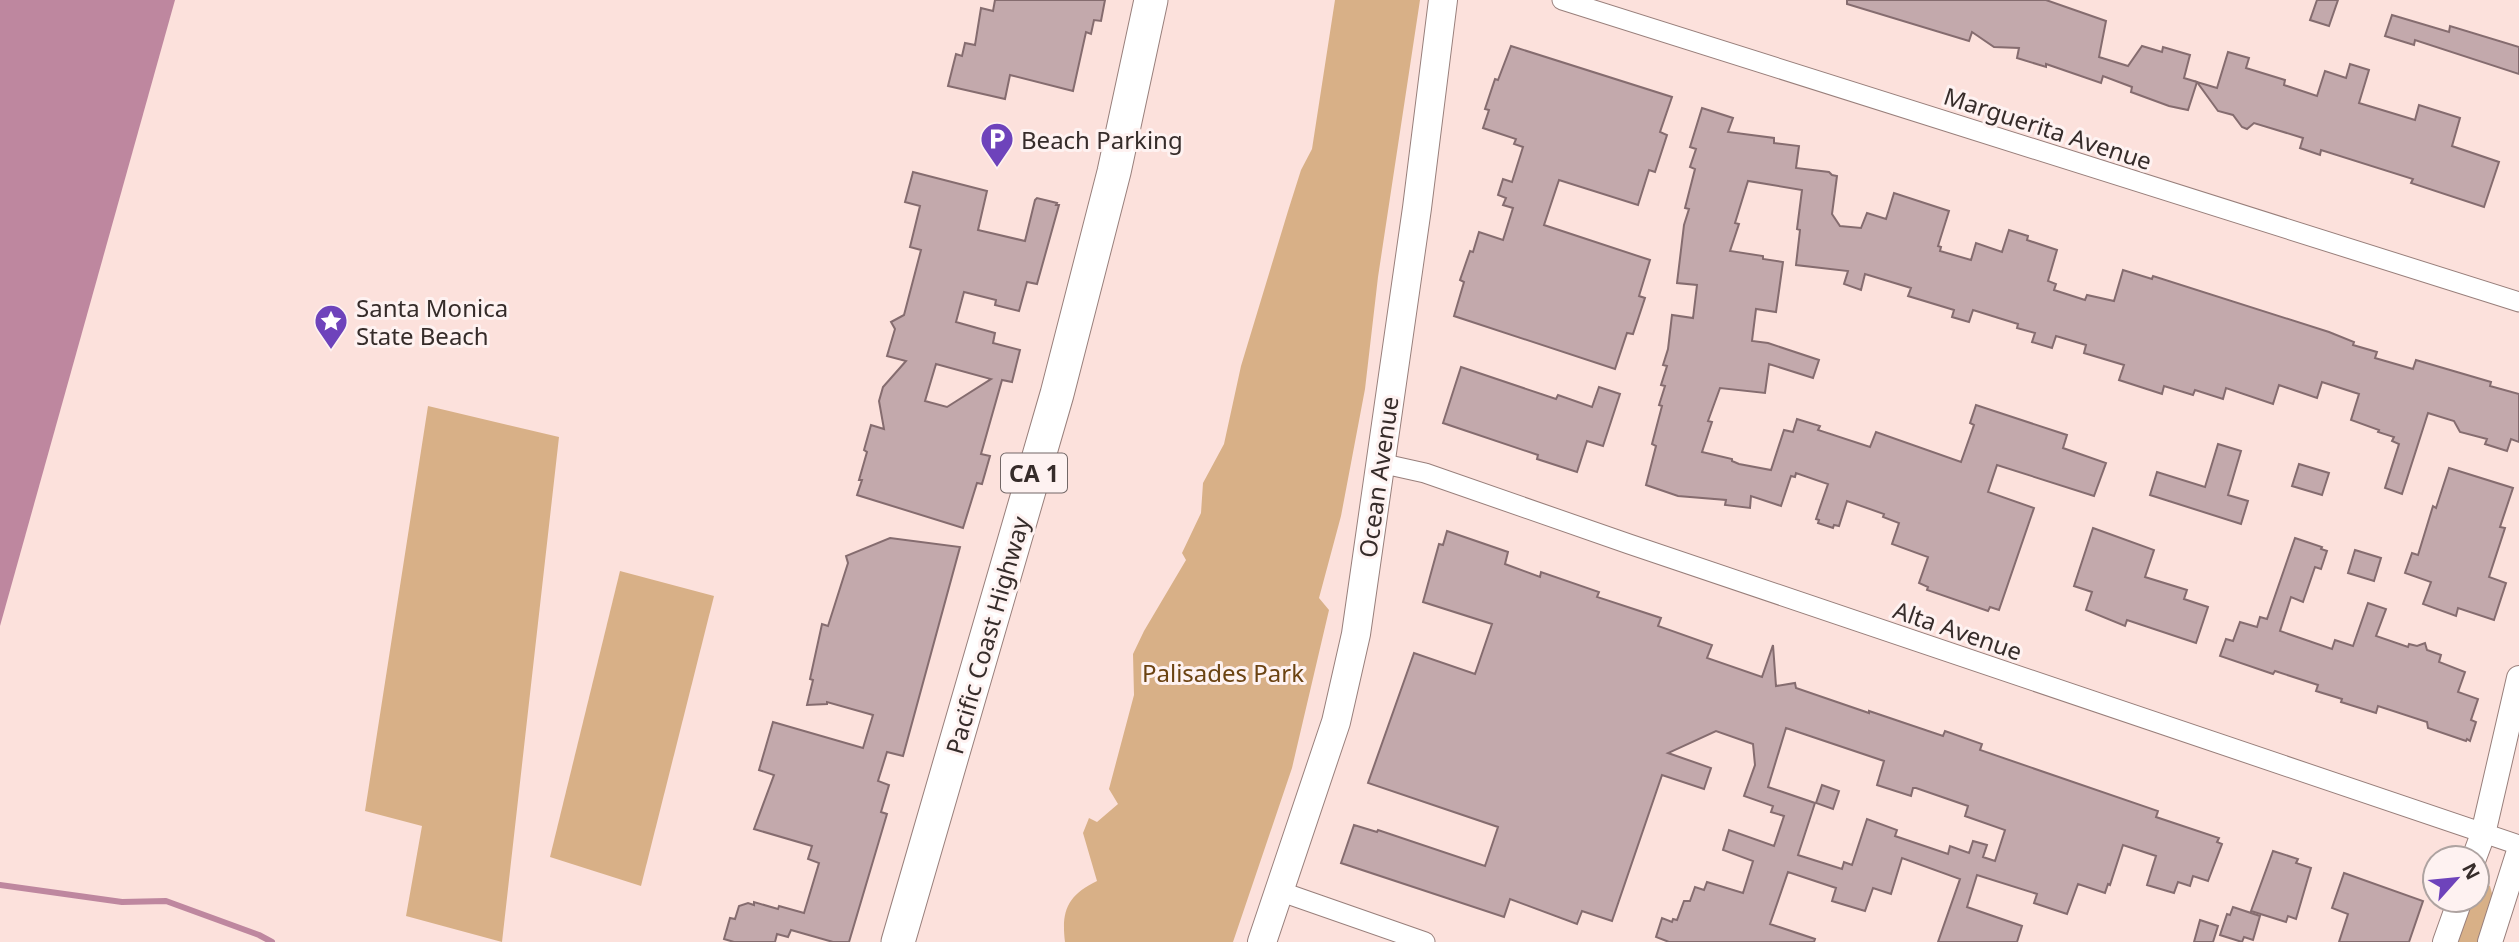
<svg xmlns="http://www.w3.org/2000/svg" width="2519" height="942" font-family="'Noto Sans',sans-serif">
	<style>
		.green { fill: #d8b087 }
		.water { fill: #be879f }
		.lines { fill: none; stroke-linecap: round; stroke-linejoin: round }
		.stream { stroke: #be879f; stroke-width: 6 }
		.building { fill: #c3a9ac; stroke: #856c6f; stroke-width: 2; fill-rule: evenodd }
		.minor-casing { stroke: #987f7b; stroke-width: 21 }
		.tertiary-casing { stroke: #987f7b; stroke-width: 26 }
		.secondary-casing { stroke: #987f7b; stroke-width: 30 }
		.trunk-casing { stroke: #987f7b; stroke-width: 35 }
		.minor { stroke: #fff; stroke-width: 19 }
		.tertiary { stroke: #fff; stroke-width: 24 }
		.secondary { stroke: #fff; stroke-width: 28 }
		.trunk { stroke: #fff; stroke-width: 33 }
		.labels { text-anchor: middle; dominant-baseline: central; stroke-width: 6; stroke-linejoin: round; paint-order: stroke }
		.shield { fill: #fef2f1; stroke: #726766; stroke-width: 2 }
		.shield-label { font-size: 23px; font-weight: bold; fill: #362c2a }
		.street-label { font-size: 24px; fill: #362c2a; stroke: #fef2f1 }
		.poi-label { font-size: 24px; fill: #362c2a; stroke: #fef2f1; text-anchor: start }
		.park-label { font-size: 24px; fill: #6b4312; stroke: #fef2f1 }
	</style>
	<rect width="100%" height="100%" fill="#fce1dc"/>
	<g class="green">
		<path d="M1335 0H1420L1378 277 1365 389 1341 516 1319 598 1329 610 1292 768 1233 942H1065C1061 910 1068 895 1097 881L1083 833 1089 818 1097 822 1118 804 1109 789 1134 695 1133 654 1144 631 1186 560 1182 553 1201 513 1203 483 1224 444 1241 366 1288 211 1301 170 1312 149Z"/>
		<path d="M428 406 559 437 502 942 406 916 422 826 365 811Z"/>
		<path d="M620 571 714 596 641 886 550 857Z"/>
		<path d="M2482 883 2490 886 2493 897 2478 942H2455L2469 900H2477V885Z"/>
	</g>
	<path class="water" d="M0 0H175L0 626Z"/>
	<g class="lines">
		<path class="stream" d="M0 885 122 902 166 901 259 935 272 942"/>
	</g>
	<g class="building">
		<path d="M995 0H1105L1101 21 1094 20 1091 34 1086 32 1073 91 1010 75 1005 99 948 86 956 54 962 56 965 43 975 45 981 8 993 11Z"/>
		<path d="M1847 0H2046L2106 21 2099 57 2128 66 2142 46 2162 52 2163 47 2190 55 2184 78 2197 82 2188 110 2169 106 2131 92 2132 87 2103 76 2101 83 2046 64V67L2017 58 2019 48 1994 47 1972 32 1969 41 1847 4Z"/>
		<path d="M2317 0H2338L2329 26 2310 20Z"/>
		<path d="M2392 15 2449 32 2450 26 2519 47V74L2415 40 2414 45 2385 36Z"/>
		<path d="M1511 46 1672 97 1660 132 1667 135 1655 172 1649 170 1638 205 1559 180 1544 225 1650 260 1639 296 1645 298 1633 334 1627 333 1615 369 1454 316 1464 282 1460 280 1470 251 1473 252 1479 232 1503 240 1513 208 1503 205 1506 198 1498 195 1503 179 1512 182 1523 147 1514 144 1516 139 1483 128 1489 110 1485 109 1495 79 1498 80Z"/>
		<path d="M2228 52 2249 58 2246 68 2285 80 2284 85 2317 96 2325 71 2346 78 2350 64 2369 70 2359 103 2415 120 2419 105 2460 118 2452 146 2499 162 2484 207 2411 183 2413 179 2321 150 2320 155 2300 148 2303 138 2254 123 2247 129 2242 127 2233 115 2218 111 2197 82 2217 88Z"/>
		<path d="M1702 108 1733 118 1728 132 1774 138V143L1799 146 1796 168 1829 172 1832 175 1837 176 1832 214 1840 226 1861 228 1867 213 1886 219 1894 193 1949 211 1938 246 1941 247 1940 251 1971 260 1976 243 2002 252 2009 230 2028 236 2027 240 2057 250 2048 281 2056 284 2054 290 2085 300 2087 295 2114 301 2123 270 2152 279 2153 276 2329 332 2354 342 2353 345 2377 352 2375 358 2413 369 2416 360 2491 382 2490 386 2519 394V442L2511 439 2507 451 2485 444 2487 439 2460 432 2454 421 2428 413 2402 494 2385 488 2399 444 2392 441 2394 437 2378 432 2379 430 2351 420 2359 394 2322 382 2317 398 2279 385 2273 404 2226 388 2223 399 2195 390 2193 395 2164 386 2162 394 2119 380 2124 365 2084 353 2086 345 2056 336 2052 348 2032 342 2035 333 2017 328 2018 324 1973 310 1969 322 1952 317 1954 310 1908 296 1911 288 1865 274 1861 290 1844 284 1848 271 1796 265 1800 230 1797 229 1802 190 1748 181 1735 223 1739 224 1730 251 1763 256V259L1783 262 1776 312 1756 309 1752 341 1768 343 1819 360 1813 378 1769 364 1765 393 1720 388 1708 421 1712 422 1702 452 1732 459V461L1739 464 1771 470 1784 430 1793 432 1797 419 1820 426 1818 430 1870 447 1876 432 1961 462 1974 425 1970 423 1976 405 2067 435 2063 448 2106 463 2094 496 1997 465 1988 492 2034 508 1999 610 1990 607 1988 611 1927 590 1928 587 1919 583 1928 557 1892 544 1899 523 1883 517 1884 514 1847 501 1839 526 1834 525 1833 528 1818 523 1819 520 1816 519 1828 484 1796 473 1795 477 1791 476 1781 506 1751 496 1750 508 1725 505 1726 500 1678 496 1646 485 1656 446 1652 444 1662 406 1659 405 1665 386 1661 385 1667 366 1663 365 1668 349 1672 315 1693 318 1697 285 1677 283 1684 225 1689 209 1685 208 1695 169 1690 167 1696 149 1690 147Z"/>
		<path d="M913 172 987 191 978 230 1025 241 1035 200 1037 198 1057 203 1056 205H1059L1037 284 1027 282 1019 311 995 305 996 300 964 292 956 322 995 333 993 343 1020 350 1012 382 1002 380 981 454 990 456 982 484 977 483 963 528 857 495 862 480H859L867 452 864 450 871 425 884 429 879 401 883 387 906 361 887 356 895 329 891 322 904 315 921 250 910 247 920 206 905 202ZM936 364 991 379 947 407 925 401Z"/>
		<path d="M1461 367 1556 399 1558 395 1592 407 1599 387 1620 394 1603 446 1587 441 1577 472 1537 459 1538 455 1443 423Z"/>
		<path d="M2218 444 2241 451 2228 495 2248 501 2241 524 2150 495 2157 472 2205 487Z"/>
		<path d="M2299 464 2329 473 2322 495 2292 486Z"/>
		<path d="M2449 468 2513 488 2500 527 2505 528 2489 577 2506 583 2494 620 2458 608 2456 616 2423 604 2431 582 2405 573 2412 553 2418 555 2433 506 2436 508Z"/>
		<path d="M2093 528 2154 550 2145 577 2187 590 2184 599 2208 607 2196 643 2127 620 2125 626 2086 610 2092 592 2074 586Z"/>
		<path d="M1447 531 1508 552 1505 564 1540 577 1541 572 1599 592 1597 597 1661 618 1658 626 1712 645 1707 658 1762 677 1773 645 1776 686 1795 683 1796 688 1869 713V711L1943 736 1945 731 1982 744 1980 750 2158 811 2156 817 2219 838 2217 842 2222 844 2208 881 2193 876 2190 886 2178 882 2174 893 2147 885 2156 856 2123 845 2110 885 2108 884 2105 893 2078 884 2067 914 2034 903 2037 894 1977 875 1967 907 2022 926 2017 942H1938L1960 879 1902 858 1891 894 1873 888 1865 911 1832 901 1836 888 1788 872 1770 924 1815 939 1814 942H1669L1656 937 1662 918 1672 922 1673 919 1677 920 1684 901H1690L1695 887 1704 890 1707 882 1743 893 1753 861 1723 850 1729 830 1774 846 1784 816 1771 812 1773 806 1744 796 1755 765 1753 744 1716 731 1668 753 1711 768 1704 789 1662 775 1612 921 1582 911 1577 924 1510 899 1504 917 1341 863 1354 825 1377 832 1378 830 1485 866 1498 827 1368 783 1414 653 1475 674 1492 624 1423 602 1439 544 1443 545ZM1786 728 1884 761 1877 785 1911 796 1913 788H1916L1968 806 1965 816 2005 830 1995 861 1983 857 1987 845 1973 841 1969 853 1950 846 1948 854 1895 836 1897 830 1867 819 1852 865 1844 862 1842 869 1798 855 1815 803 1768 787Z"/>
		<path d="M890 538 960 547 903 756 887 752 878 781 889 785 881 812 887 814 849 942H833L791 930 788 937 777 934 775 942H734L724 939 730 918 735 919 739 906 748 903 754 905V902L778 909 779 906 804 913 819 863 808 859 812 846 754 829 774 775 759 770 773 722 863 748 873 715 827 702V704L807 705 813 680 810 679 822 624 828 626 848 563 846 556Z"/>
		<path d="M2295 538 2322 547 2321 549 2327 551 2321 569 2315 567 2303 602 2291 597 2280 631 2332 649 2335 640 2353 646 2368 603 2386 609 2376 636 2408 647 2409 644 2417 646 2425 643 2427 650 2441 655 2439 662 2465 672 2458 692 2478 699 2471 720 2476 722 2470 741 2467 739 2466 741 2428 728 2427 722 2378 706 2376 713 2341 702 2342 699 2316 691 2318 685 2275 671 2273 674 2220 656 2226 639 2233 641 2240 622 2257 627 2260 617 2267 619Z"/>
		<path d="M2355 550 2381 558 2374 581 2348 573Z"/>
		<path d="M1822 785 1839 791 1833 809 1816 803Z"/>
		<path d="M2273 851 2298 859 2296 863 2311 868 2296 919 2288 916 2286 922 2251 911Z"/>
		<path d="M2344 873 2423 901 2409 942H2339L2348 914 2332 908Z"/>
		<path d="M2233 907 2260 916 2253 940 2244 937 2242 942 2220 935 2227 914 2230 915Z"/>
		<path d="M2200 920 2218 926 2213 942H2194Z"/>
	</g>
	<g class="lines">
		<defs>
			<g id="minor">
				<path d="M1562 0 2519 302"/>
				<path d="M1380 463 1425 473 1629 544 2519 845"/>
				<path d="M1279 891 1425 942"/>
			</g>
			<g id="tertiary">
				<path d="M2474 858 2483 834 2519 678"/>
				<path d="M2445 942 2460 900"/>
				<path d="M2490 942 2519 851"/>
			</g>
			<path id="secondary" d="M1262 942 1336 722 1356 634 1417 208 1443 0"/>
			<path id="trunk" d="M898 942 1057 394 1114 172 1151 0"/>
		</defs>
		<use href="#minor" class="minor-casing"/>
		<use href="#tertiary" class="tertiary-casing"/>
		<use href="#secondary" class="secondary-casing"/>
		<use href="#trunk" class="trunk-casing"/>
		<use href="#minor" class="minor"/>
		<use href="#tertiary" class="tertiary"/>
		<use href="#secondary" class="secondary"/>
		<use href="#trunk" class="trunk"/>
	</g>
	<defs>
		<symbol id="parking-pin" viewBox="-11 -11 22 30"><path d="M0 17L-7.5 6A9.5 9.5 0 1 1 7.5 6Z" fill="#6e43bb" stroke="#fef2f1"/><path d="M-3.5-5.5H1a3.5 3.5 0 0 1 0 7H-1V5.5H-3.5ZM-1-3.4V-.6H.8a1.4 1.4 0 0 0 0-2.8Z" fill="#fff"/></symbol>
		<symbol id="sight-pin" viewBox="-11 -11 22 30"><path d="M0 17L-7.5 6A9.5 9.5 0 1 1 7.5 6Z" fill="#6e43bb" stroke="#fef2f1"/><path d="M0-6L1.8-2.2L6-1.7L2.9 1.2L3.7 5.4L0 3.3L-3.7 5.4L-2.9 1.2L-6-1.7L-1.8-2.2Z" fill="#fff"/></symbol>
	</defs>
	<g fill-rule="evenodd">
		<use href="#parking-pin" x="978" y="120" width="38" height="52"/>
		<use href="#sight-pin" x="312" y="302" width="38" height="52"/>
	</g>
	<g class="labels">
		<rect class="shield" x="1001" y="453.5" width="66" height="39" rx="5"/>
		<g class="shield-label">
			<text x="1034" y="473">CA 1</text>
		</g>
		<g class="street-label">
			<text transform="translate(2048 128) rotate(18)">Marguerita Avenue</text>
			<text transform="translate(1378 477) rotate(-82)">Ocean Avenue</text>
			<text transform="translate(1958 630) rotate(19)">Alta Avenue</text>
			<text transform="translate(987 635) rotate(-74)">Pacific Coast Highway</text>
		</g>
		<g class="poi-label">
			<text x="1021" y="139">Beach Parking</text>
			<text x="356" y="307">Santa Monica<tspan x="356" dy="28">State Beach</tspan></text>
		</g>
		<g class="park-label">
			<text x="1223" y="672">Palisades Park</text>
		</g>
	</g>
	<g transform="translate(2456 879) rotate(63)"><circle r="33" fill="#fef2f1" stroke="#aea3a1" stroke-width="2"/>
	<path d="M0-5L12 26L0 18L-12 26Z" fill="#6e43bb"/>
	<text y="-10" font-size="19" font-weight="bold" text-anchor="middle" fill="#362c2a">N</text>
	</g>
</svg>
